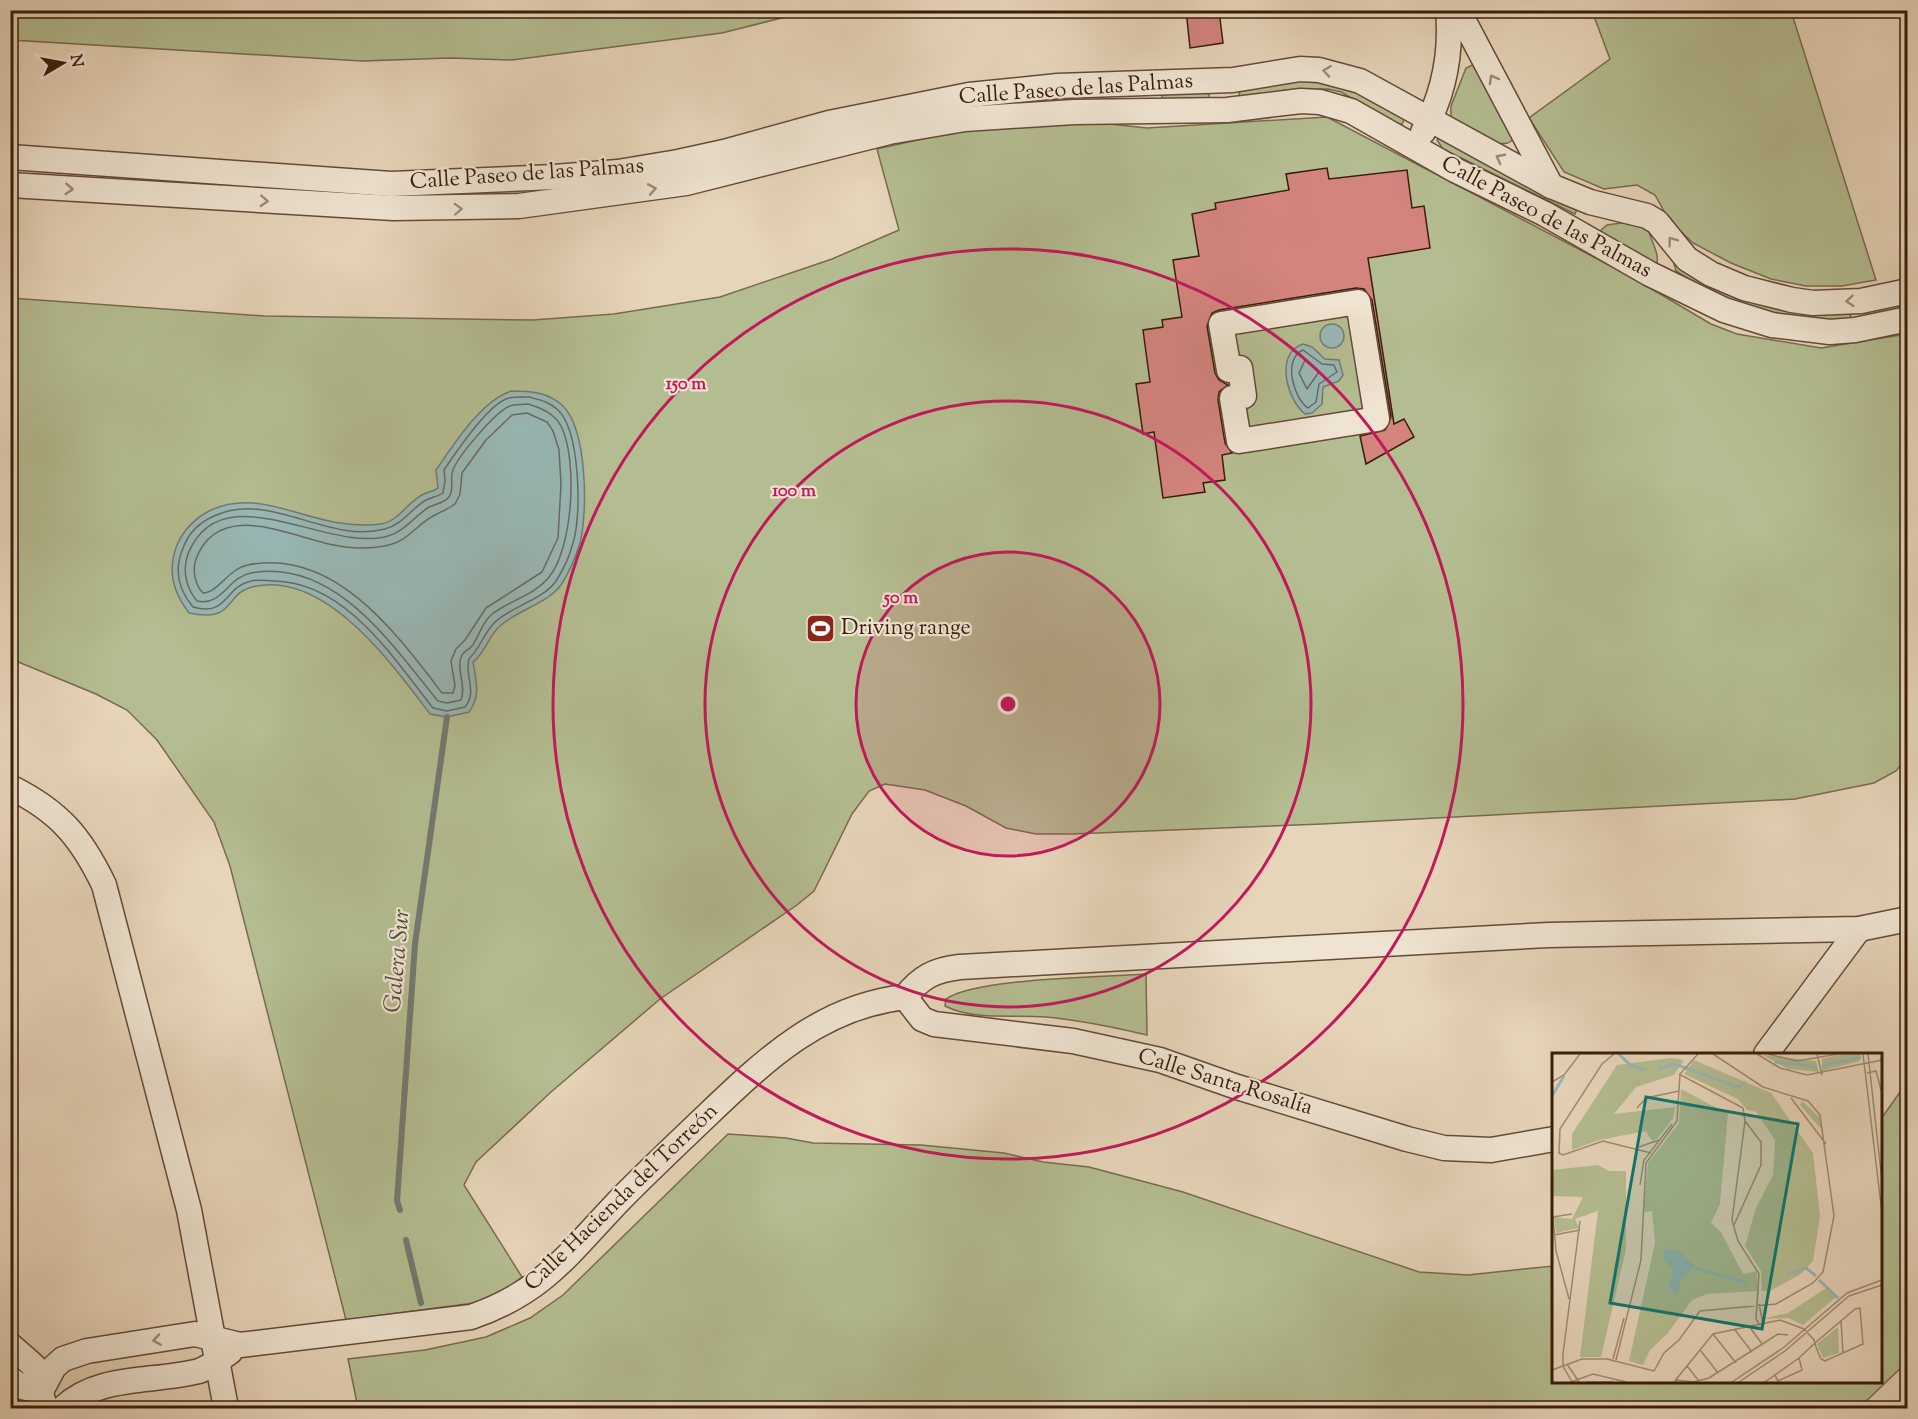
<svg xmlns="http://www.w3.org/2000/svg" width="1918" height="1419" font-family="'Sorts Mill Goudy',serif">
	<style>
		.green { fill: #b4bd91; stroke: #776c4e; stroke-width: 1.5 }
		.water { fill: #98b8b6; stroke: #727a72; stroke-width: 1.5 }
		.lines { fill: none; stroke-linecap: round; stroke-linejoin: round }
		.shore { stroke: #696a61; stroke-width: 1.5 }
		.stream { stroke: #727a72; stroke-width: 6 }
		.building { fill: #d3847e; stroke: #3a1c0c; stroke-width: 1.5 }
		.street-casing { stroke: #654a38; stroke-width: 27 }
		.street { stroke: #efe4d2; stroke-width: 24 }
		.oneway { stroke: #9e8a79 }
		.ring { fill: none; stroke: #c2185b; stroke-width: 3 }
		.labels { text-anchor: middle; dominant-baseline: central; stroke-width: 4.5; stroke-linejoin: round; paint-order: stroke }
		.street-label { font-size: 22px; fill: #3a1c0c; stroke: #efe4d2 }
		.poi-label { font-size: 22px; fill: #3a1c0c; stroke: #efe4d2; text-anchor: start }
		.water-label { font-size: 24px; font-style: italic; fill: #564b3f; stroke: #efe4d2 }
		.inset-river { fill: none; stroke: #98b8b6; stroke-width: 3 }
		.inset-road { fill: none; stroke: #a28b74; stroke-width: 1.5 }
		.view { fill: #0f766e; fill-opacity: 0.15; stroke: #0f766e; stroke-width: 3 }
		.inset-edge { fill: none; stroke: #3a1c0c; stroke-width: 3 }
		.centre { fill: #c2185b; stroke: #efe4d2; stroke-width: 3 }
		.ring-label { font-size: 18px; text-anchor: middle; font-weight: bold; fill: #c2185b; stroke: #efe4d2; stroke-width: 4.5; stroke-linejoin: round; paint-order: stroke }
	</style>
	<rect width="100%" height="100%" fill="#e7d5ba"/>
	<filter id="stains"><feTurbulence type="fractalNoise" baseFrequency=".00333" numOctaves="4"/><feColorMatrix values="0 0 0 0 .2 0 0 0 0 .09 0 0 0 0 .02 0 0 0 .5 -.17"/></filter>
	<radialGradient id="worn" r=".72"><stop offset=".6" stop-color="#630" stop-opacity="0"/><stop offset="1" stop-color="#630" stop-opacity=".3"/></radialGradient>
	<g class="green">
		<path d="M10 11 11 10 809 11 722 33 512 60 450 58 362 61 11 40Z"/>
		<path d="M1592 11H1791L1876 280 1842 286H1806L1771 279 1731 263 1693 243 1669 220 1655 195 1637 185 1604 189 1564 172 1529 118 1610 59Z"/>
		<path d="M1477 63 1514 137C1510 145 1504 144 1496 143L1451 119V106L1466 68Z"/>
		<path d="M1332 76 1401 114 1404 120 1402 124 1398 125 1341 92 1328 89 1285 90 1240 98 1239 94 1241 90Z"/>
		<path d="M1204 92 1209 94V102H1165L1162 99V95L1166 93Z"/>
		<path d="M1327 117 1628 275 1711 324 1737 334 1821 348 1907 334 1908 756 1896 771 1874 783 1795 799 1322 824 1072 834H1036L1006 828 966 806 925 790 885 784 869 791 852 814 814 891 797 905 660 999 551 1092 476 1162 464 1185 522 1277 503 1292 474 1303 346 1320 230 866 214 822 157 740 127 710 96 694 11 659V298L264 316 533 320 614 314 720 297 832 259 899 230 877 149 953 132 1081 121 1147 128Z"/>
		<path d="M1440 137 1577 209 1575 214 1443 149 1437 140Z"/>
		<path d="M1635 221 1648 228C1651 243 1661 253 1656 269L1598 233 1607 225Z"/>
		<path d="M1677 261 1847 312 1851 316 1849 321C1814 328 1754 312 1721 297 1705 291 1691 280 1676 271L1674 264Z"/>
		<path d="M1907 299V309L1867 319 1866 310Z"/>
		<path d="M1146 974 1147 1035C1113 1027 1080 1020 1046 1017 1014 1014 974 1021 945 1006L946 999C975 978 1104 977 1146 974Z"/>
		<path d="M1907 1082V1362L1859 1408H358L348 1359 425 1350 486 1337 530 1318 563 1295 728 1134 786 1138 813 1143 921 1145 1004 1153 1043 1162 1089 1167 1183 1192 1419 1272 1468 1275 1553 1266 1554 1382H1880L1881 1119Z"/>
	</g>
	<g class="water">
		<circle cx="1332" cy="336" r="12"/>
		<path d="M1303 344 1312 347 1325 359 1339 360 1343 375 1339 381 1323 387 1322 404 1312 413 1305 414C1287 400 1274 353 1303 344Z"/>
		<path d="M512 391C530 391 548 392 563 406 587 430 588 511 580 543 576 556 568 574 561 585 547 604 517 610 500 626 488 636 486 652 473 662 476 680 481 696 469 712L447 717 430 714C392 664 325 569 252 587 224 594 236 623 189 613 173 592 167 571 177 545 184 529 195 518 211 510 256 490 296 517 340 523 353 525 368 526 381 524 400 521 409 499 426 493 431 491 434 491 438 488L436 470C453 446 482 399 512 391Z"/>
	</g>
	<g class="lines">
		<g class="shore">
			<path d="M1303 350 1322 364 1334 365 1337 372 1319 384 1316 402 1308 408C1294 399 1282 359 1303 350Z"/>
			<path d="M1305 360 1319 372 1307 389 1299 373Z"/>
			<path d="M529 397C540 400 550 402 558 410 580 431 582 515 573 543 570 555 563 570 556 581 543 600 512 606 495 622 484 633 480 648 469 659 464 675 478 692 465 707L447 711 433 708C393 658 346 582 274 581 266 581 258 579 251 581 224 587 228 617 193 607 178 589 174 569 183 548 189 532 199 523 214 516 271 490 326 544 385 529 402 525 412 508 426 500 432 497 437 497 443 493L445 481 444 470C456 452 486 407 506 399 513 396 522 397 529 397Z"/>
			<path d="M528 404C541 408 554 413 561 426 578 460 573 548 549 577 535 595 508 601 491 615 482 623 479 636 472 646 469 650 464 651 462 655 455 668 467 686 461 700L447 703 438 701C392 645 335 558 251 573 228 577 222 607 197 601 186 588 182 570 188 554 221 471 328 554 388 536 405 531 415 516 429 507 436 504 444 503 449 497 455 488 449 478 453 470 458 456 496 411 510 406 515 404 522 405 528 404Z"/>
			<path d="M527 413 547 422 553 431 559 450 561 484 558 538 542 572 486 608 465 640 456 649 451 661 455 686 453 693H442C397 634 334 547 248 565 229 568 218 593 203 593 195 585 192 570 196 559 219 498 291 537 334 545 351 549 373 549 389 545 408 541 418 523 435 515 442 511 448 509 455 504L460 494 462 473 486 440 512 415Z"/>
		</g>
		<g class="stream">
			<path d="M400 1210 397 1201 415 944 447 717"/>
			<path d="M406 1240 421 1303"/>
		</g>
	</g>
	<g class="building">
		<path d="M1186 10H1219L1223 43 1190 48Z"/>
		<path d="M1327 168 1329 179 1407 170 1412 208 1424 206 1430 248 1368 258 1394 424 1404 419 1414 437 1366 464 1360 436 1385 430 1391 417 1372 300 1364 289 1356 288 1219 310 1212 313 1207 326 1215 373 1219 380 1228 385 1219 392 1218 400 1225 443 1232 453 1222 455 1225 480 1203 483 1205 492 1163 498 1154 432 1143 434 1136 384 1150 382 1143 330 1163 327 1162 320 1182 317 1173 260 1199 256 1192 214 1216 209 1215 203 1289 190 1286 174Z"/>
	</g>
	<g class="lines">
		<defs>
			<g id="street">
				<path d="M1458 10 1551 186"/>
				<path d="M1423 132C1444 94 1452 54 1448 10"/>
				<path d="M10 157 391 184 554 177 618 172 678 162 724 152 829 123 969 95 1058 86 1233 80 1300 69 1319 70 1360 81 1551 186 1590 202 1647 216 1657 222 1687 259 1711 274 1744 288 1792 300 1813 303 1861 301 1908 291"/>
				<path d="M10 185 393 208 519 206 686 183 889 132 965 119 1074 112 1227 110 1301 101 1320 102 1351 111 1455 170 1545 214 1650 274 1724 310 1772 325 1830 332 1855 330 1908 319"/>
				<path d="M1358 302 1377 419 1239 441 1232 398 1244 396 1240 368 1229 370 1221 324Z"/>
				<path d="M10 787C59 811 81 837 104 885L189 1210 226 1408"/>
				<path d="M905 997C921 977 934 970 960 967L1548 935 1859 929 1908 919"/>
				<path d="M905 997 922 1019 934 1024 1073 1041 1160 1060 1237 1087 1407 1139 1444 1148 1491 1150 1554 1139"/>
				<path d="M1766 1054 1859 929"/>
				<path d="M10 1345 34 1366 45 1408"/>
				<path d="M10 1379 22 1387 41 1391"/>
				<path d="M41 1391 54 1367 63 1359 87 1351 195 1334 240 1345 471 1317C541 1293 567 1256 616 1204 643 1176 672 1149 700 1122 761 1064 817 1007 905 997"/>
				<path d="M63 1408C99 1374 153 1383 199 1371 209 1368 221 1358 230 1352"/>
			</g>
		</defs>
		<use href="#street" class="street-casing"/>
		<use href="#street" class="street"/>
	</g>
	<defs><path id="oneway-chevron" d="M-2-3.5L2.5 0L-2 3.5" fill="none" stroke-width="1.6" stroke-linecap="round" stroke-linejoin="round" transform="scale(1.5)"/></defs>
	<g class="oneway">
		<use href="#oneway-chevron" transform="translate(1327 71) rotate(-172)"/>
		<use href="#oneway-chevron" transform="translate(1493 79) rotate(-119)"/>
		<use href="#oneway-chevron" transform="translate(1500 158) rotate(-152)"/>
		<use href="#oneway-chevron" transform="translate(69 189) rotate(4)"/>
		<use href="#oneway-chevron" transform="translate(652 189) rotate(-10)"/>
		<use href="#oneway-chevron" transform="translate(264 201) rotate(3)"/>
		<use href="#oneway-chevron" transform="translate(458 209) rotate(-2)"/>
		<use href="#oneway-chevron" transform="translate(1672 241) rotate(-126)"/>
		<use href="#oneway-chevron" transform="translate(1850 301) rotate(175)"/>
		<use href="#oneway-chevron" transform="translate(157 1340) rotate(171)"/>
	</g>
	<circle cx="1008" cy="704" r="152" fill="#c2185b" fill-opacity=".12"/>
	<g class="ring">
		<circle cx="1008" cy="704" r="152"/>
		<circle cx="1008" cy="704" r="303"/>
		<circle cx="1008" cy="704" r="455"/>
	</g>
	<defs>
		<symbol id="stadium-square" viewBox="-11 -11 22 22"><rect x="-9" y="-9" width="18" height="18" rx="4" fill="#8f2418" stroke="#efe4d2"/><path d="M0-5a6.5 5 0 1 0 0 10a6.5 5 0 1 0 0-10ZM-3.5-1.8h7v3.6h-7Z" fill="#fff"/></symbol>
	</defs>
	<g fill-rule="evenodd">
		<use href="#stadium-square" x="804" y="612" width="33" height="33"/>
	</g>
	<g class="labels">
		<g class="street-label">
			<text transform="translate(1076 90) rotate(-4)">Calle Paseo de las Palmas</text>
			<text transform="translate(527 175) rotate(-4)">Calle Paseo de las Palmas</text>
			<text transform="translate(1546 218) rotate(28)">Calle Paseo de las Palmas</text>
			<text transform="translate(1225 1083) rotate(17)">Calle Santa Rosalía</text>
			<text transform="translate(622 1198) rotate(-44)">Calle Hacienda del Torreón</text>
		</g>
		<g class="poi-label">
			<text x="841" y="629">Driving range</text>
		</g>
		<g class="water-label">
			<text transform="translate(398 961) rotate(-85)">Galera Sur</text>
		</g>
	</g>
	<g transform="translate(1552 1053)">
		<rect width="330" height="330" fill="#e7d5ba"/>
		<path d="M290 1H308V8L270 18V6ZM211 2 264 8 267 19 236 16ZM119 5 132 7 122 22 84 34 62 61 123 54 121 65 106 85 100 88 94 78 47 87 20 97V81L65 12ZM142 7 219 40 261 100 268 163 261 208 249 221 218 238H210L209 218 193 193 204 155 221 122 223 87 204 59 195 57 186 46 132 21ZM129 36 176 61 168 151 159 170 169 179 191 221 205 218 206 238 155 241 140 247 116 280 98 297 91 312 77 308 103 190 100 158 91 159 96 110 127 70ZM250 48 268 65 270 77 248 52ZM46 112 57 118H74V196L49 304H28L46 158 23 166 27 175 4 180 2 164 20 166 31 144 0 143V117ZM276 234 284 244 251 272 237 265 210 266 236 260ZM286 274 287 300 271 305 265 291Z" fill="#b4bd91"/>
		<path d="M114 196 127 198 143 213 128 228 125 242 116 235 121 218 110 203Z" fill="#98b8b6"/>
		<path class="inset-river" d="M67 1 78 12 92 17M223 9 265 14M270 13 309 4M106 16 123 11 186 34 194 29M0 43 12 23M143 215 195 230M236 221 254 215 264 223M267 227 286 245"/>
		<path class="inset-road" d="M62 1 50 11 8 76 7 100 11 102 51 88 99 100M205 1 228 15 255 22 330 7M216 1 245 8 286 1M265 1 270 22M311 1 330 160M316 1 330 128M315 20 324 18 329 37M127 21 191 55 193 68 180 167 186 188 207 221 204 266 208 272M0 29 12 22 28 1M239 45 274 91M85 55 94 45 127 38M87 94 107 87M88 132 92 107 120 71M182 172 209 112V89L193 68M2 182 28 177M17 246 4 198 1 164 20 161M207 251 211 271M289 268 291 300M199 276 211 292M183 277 200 299M161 281 184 310M149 298 166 320M61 306 72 265M64 307 89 207 94 110 125 68 128 21 146 1M15 311 27 329M135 313 147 328M0 317 30 306H55L102 318 112 300 127 287 148 258 224 251 261 230 271 219 282 163 268 62 256 48 211 34 161 1M223 322 226 328 250 317 247 305M124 327 142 329 157 325 226 281 236 282M19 329 41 321 74 329M20 329 11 313V301L28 168M35 329H62M122 329 161 281 228 267 252 276 262 287 263 290 264 294 269 306 273 308 311 291 308 255 303 256 263 290 247 305 213 329M180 329 231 295 295 240 330 227M187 329 233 298 297 243 330 232"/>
		<path class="view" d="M94 44 246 71 210 276 58 250Z"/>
		<rect width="330" height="330" class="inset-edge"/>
	</g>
	<circle cx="1008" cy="704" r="9" class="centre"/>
	<g class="ring-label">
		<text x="686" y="389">150 m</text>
		<text x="794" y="496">100 m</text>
		<text x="901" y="603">50 m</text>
	</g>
	<rect width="1918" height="1419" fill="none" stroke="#e7d5ba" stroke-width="36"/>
	<rect x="12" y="12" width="1894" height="1395" fill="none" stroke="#3a1c0c" stroke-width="3"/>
	<rect x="18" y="18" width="1882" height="1383" fill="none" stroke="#3a1c0c" stroke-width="1.5"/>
	<g transform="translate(63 63) rotate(80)" stroke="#efe4d2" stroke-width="4.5" paint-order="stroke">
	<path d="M0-4.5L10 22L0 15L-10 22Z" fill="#3a1c0c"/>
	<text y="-9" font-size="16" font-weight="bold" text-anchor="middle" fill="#3a1c0c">N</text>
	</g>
	<rect width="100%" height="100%" filter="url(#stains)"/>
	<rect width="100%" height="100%" fill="url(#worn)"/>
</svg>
